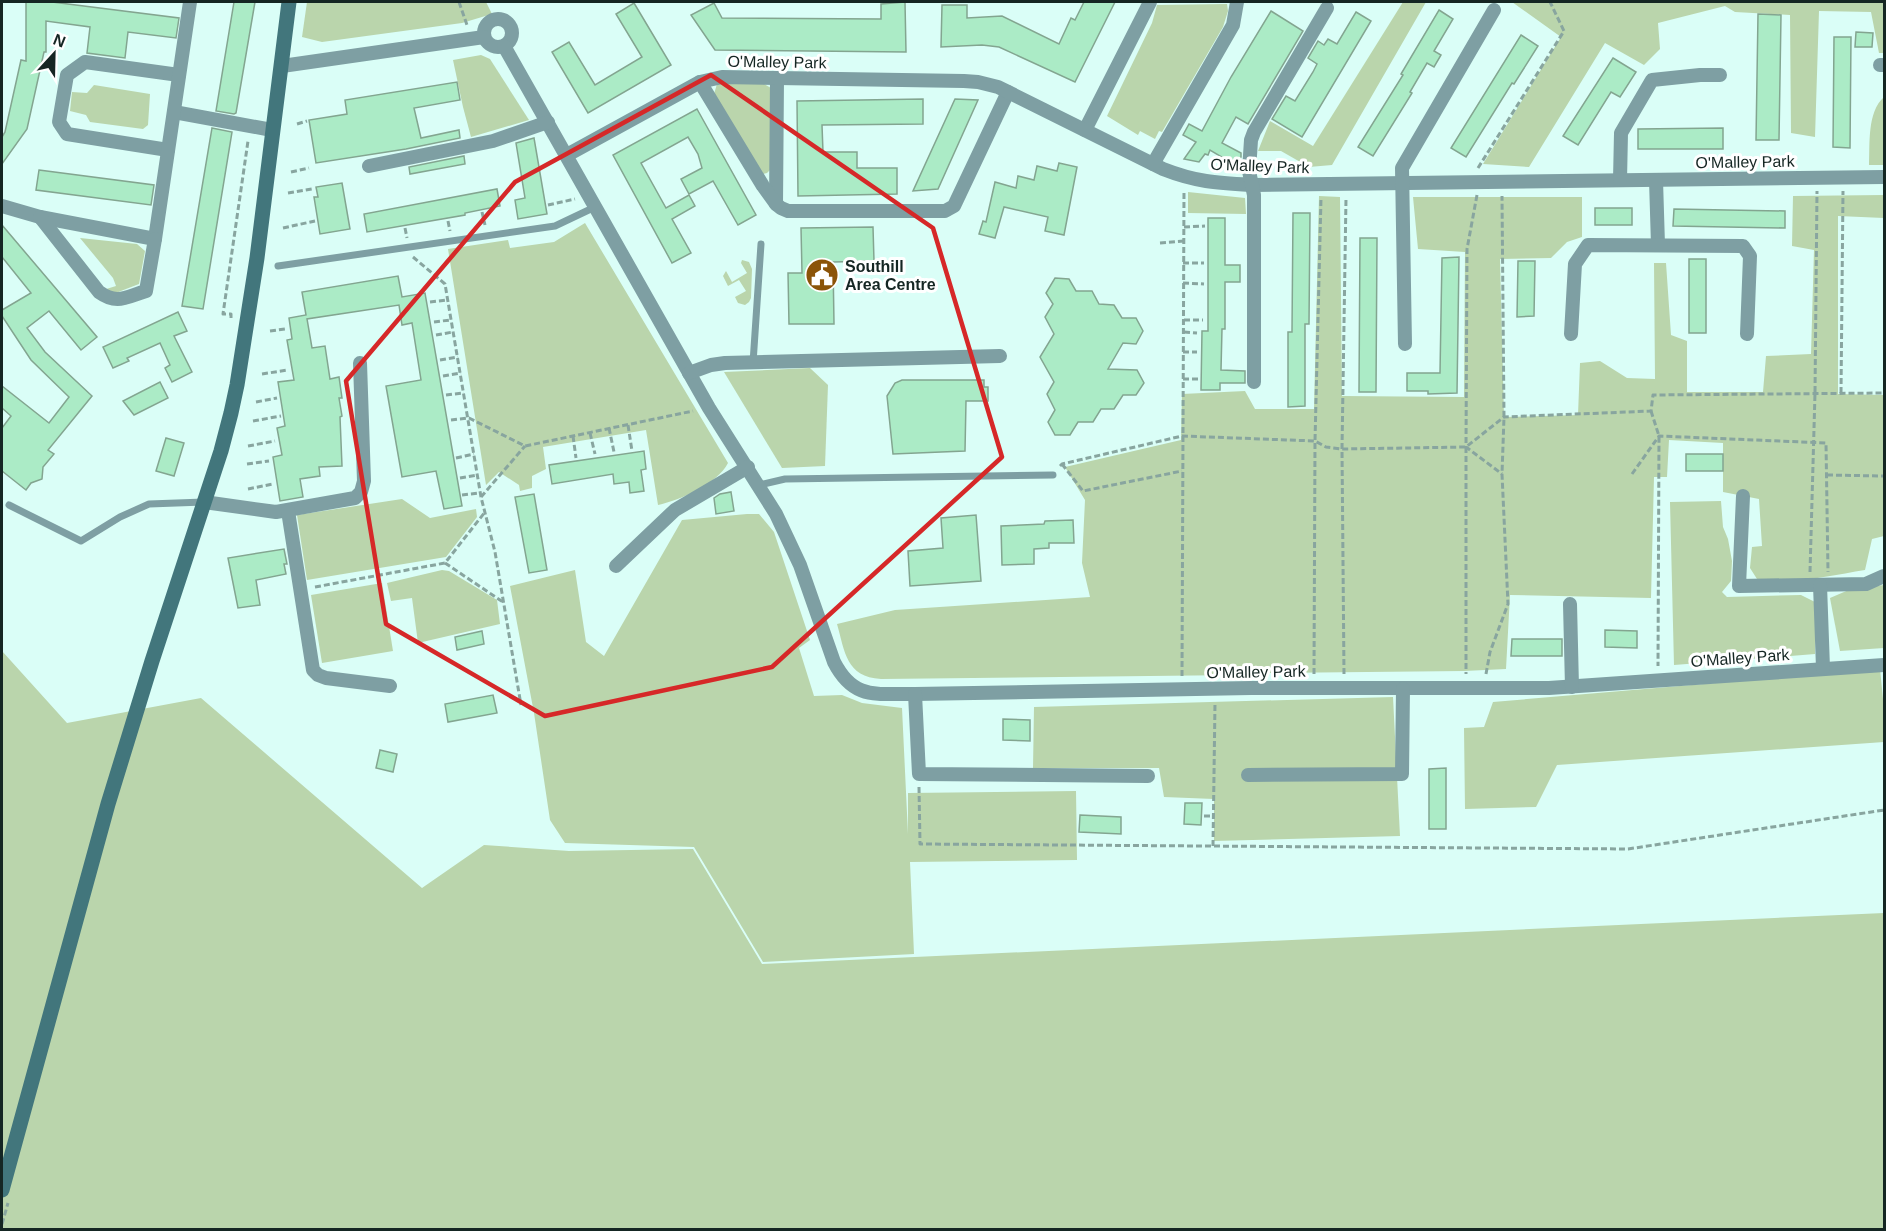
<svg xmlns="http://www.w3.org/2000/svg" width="1886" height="1231" font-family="Helvetica,sans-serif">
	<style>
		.green { fill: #bad5ac }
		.building { fill: #abebc6; stroke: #83a590; stroke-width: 1.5 }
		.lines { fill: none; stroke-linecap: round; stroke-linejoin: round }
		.path { stroke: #88a59f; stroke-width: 3; stroke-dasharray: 6 3; stroke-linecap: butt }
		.service { stroke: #7e9fa3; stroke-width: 7 }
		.minor { stroke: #7e9fa3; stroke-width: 14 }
		.secondary { stroke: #42767c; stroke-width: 15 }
		.marked { fill: none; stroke: #d62828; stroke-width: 4.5; stroke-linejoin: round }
		.labels { text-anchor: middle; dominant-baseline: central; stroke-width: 6; stroke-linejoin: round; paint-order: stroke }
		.street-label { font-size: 16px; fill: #152623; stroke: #fff }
		.poi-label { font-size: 16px; font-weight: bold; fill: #152623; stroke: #fff; text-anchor: start }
	</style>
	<rect width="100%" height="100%" fill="#dafef7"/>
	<g class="green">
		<path d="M307 2H486L492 14 462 23 322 42 302 37Z"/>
		<path d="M1403 2H1426L1332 165 1309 167 1281 151H1258L1270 121 1313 146Z"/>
		<path d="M1512 2H1884V53H1879L1871 12 1819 11 1815 137 1791 133 1790 15 1735 12 1725 6 1658 23 1660 49 1644 65 1605 43 1529 167 1483 164 1561 37Z"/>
		<path d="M1227 4 1228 11 1223 27 1162 132 1159 131 1155 139 1140 131 1138 135 1107 116 1152 23 1157 5Z"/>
		<path d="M481 55 490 59 529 120 471 137 463 107 453 60Z"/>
		<path d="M721 83 764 84 771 88 770 170 767 173 763 174 714 94 717 84Z"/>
		<path d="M94 85 150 94 148 125 143 129 90 122 86 115 70 111 72 92 87 93Z"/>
		<path d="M1884 97V165H1869C1870 144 1867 112 1884 97Z"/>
		<path d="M1188 192 1245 198 1246 214 1188 213Z"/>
		<path d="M1884 195V218L1838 216V394L1884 395V536L1872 539 1865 570C1833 575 1788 586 1757 579L1750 568 1752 547 1762 546 1759 499 1723 492V443L1669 440 1667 477H1654L1651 598 1510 595 1506 669 1464 671 1261 673 1238 675 881 679C846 677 845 652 837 624L895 610 1090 597 1082 563 1085 500 1065 467 1181 440 1182 394 1245 391 1255 409H1314L1319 196 1340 197 1342 396 1464 397 1465 252 1418 249 1413 197H1582V237L1567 242 1551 258 1500 259 1504 417 1578 415 1580 363 1600 361 1627 378 1655 379 1654 263H1666L1671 335 1687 341V392H1763L1766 356 1811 354 1814 250 1792 246 1793 196Z"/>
		<path d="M585 223 728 463C717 484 681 500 658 505L646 430 543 447 546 469 532 476V488L520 491 519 485 499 472 486 485 448 249 508 240 510 248 554 242Z"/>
		<path d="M80 238 137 244 145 251 139 284 113 294 103 290 116 286 113 278Z"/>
		<path d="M742 260 749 262 752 269 751 298 749 302 745 305 738 303 735 297 746 291 739 280 728 286 723 276 726 271 732 282 747 273 741 263Z"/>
		<path d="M810 368 828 385 825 466 782 468 724 372Z"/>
		<path d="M402 499 430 518 476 509 477 517 446 557 307 580 297 515Z"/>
		<path d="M1721 501 1723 527 1728 539 1732 561 1731 581 1722 592 1727 597 1801 595 1815 602V654L1674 665 1670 502Z"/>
		<path d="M747 514H759L774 532 810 640 799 648 814 696 842 695 862 703 902 708 908 834V793L1076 791 1077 860 910 862 914 954 763 962 694 847 565 843 550 820 534 713 510 586 575 570 586 642 604 656 682 520Z"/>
		<path d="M442 570 449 571 497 600 500 624 418 643 412 598 391 601 387 583Z"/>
		<path d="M382 583 393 651 322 663 311 595Z"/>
		<path d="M1884 585V648L1840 651 1830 598 1851 589Z"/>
		<path d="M2 651 67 723 201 698 422 888 484 845 569 851 693 849 762 964 1884 913V1229H2Z"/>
		<path d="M1880 669 1884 709V742L1557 765 1536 807 1465 809 1464 728 1484 727 1493 702Z"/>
		<path d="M1393 697 1400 836 1214 841V799L1164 797 1159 768H1033L1034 707Z"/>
	</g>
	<g class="building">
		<path d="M26 2H52L179 18 176 38 128 32 125 58 87 53 90 27 46 21V52H44L27 129 2 164V137L5 132 21 60 26 61Z"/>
		<path d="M234 2H255L236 113 234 114 216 111Z"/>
		<path d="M905 2 906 52 715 50 691 15 714 3 722 18 881 19V4Z"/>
		<path d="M1084 2H1115L1075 82 999 47 982 45 941 47 942 5H967V18L1002 16 1059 44 1071 18 1075 20Z"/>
		<path d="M634 3 671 65 588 113 552 52 569 42 595 85 642 57 616 14Z"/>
		<path d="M1439 10 1453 19 1434 51 1441 55 1434 67 1427 63 1410 92 1412 93 1373 156 1358 147 1403 75 1401 74Z"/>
		<path d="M1271 11 1303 31 1248 124 1236 117 1222 143 1241 153V157L1235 165 1210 150 1208 155 1205 154 1199 162 1184 159 1196 142 1183 135 1189 124 1202 131 1231 77Z"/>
		<path d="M1356 12 1371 21 1302 137 1272 119 1286 96 1295 101 1313 72 1317 64 1308 58 1318 41 1324 45 1328 39 1337 44Z"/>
		<path d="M1758 14 1781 15 1779 140H1756Z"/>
		<path d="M1856 32 1873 33 1872 47H1855Z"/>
		<path d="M1521 35 1538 46 1514 84 1512 83 1466 157 1451 148Z"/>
		<path d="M1834 37H1851L1850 148 1833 147Z"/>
		<path d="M1613 58 1636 72 1620 97 1611 92 1578 145 1563 136Z"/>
		<path d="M457 82 460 100 414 108 421 138 459 130 460 138 406 149 316 163 309 120 347 114 345 100Z"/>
		<path d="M923 99V124L822 125 823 152H857V168H897V194L798 196 797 101Z"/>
		<path d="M955 99 978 100 938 189 913 191Z"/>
		<path d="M697 109 756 215 738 225 713 181 689 194 681 179 702 168 698 154 688 137 641 163 666 208 689 195 695 206 672 219 691 253 672 263 613 155Z"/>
		<path d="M212 128 232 132 203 309 182 306Z"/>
		<path d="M1723 128V149H1638V129Z"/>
		<path d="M534 138 547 214 518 219 515 200 525 198 516 143Z"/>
		<path d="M464 156 465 164 410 174 409 167Z"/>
		<path d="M1059 163 1077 167 1064 235 1045 231 1048 217 1004 207 995 238 979 234 983 221 986 222 995 182 1016 188 1018 176 1034 180 1037 166 1057 171Z"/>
		<path d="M39 170 154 185 151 205 36 190Z"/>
		<path d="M342 183 350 229 320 234 314 197H318L316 187Z"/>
		<path d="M497 189 500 206 465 213V215L367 232 364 214Z"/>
		<rect x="1595" y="208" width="37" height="17"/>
		<path d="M1674 209 1785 211V228L1673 226Z"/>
		<path d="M1293 213H1310L1309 324H1305V406L1288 407V332H1292Z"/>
		<path d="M1208 218H1225V265H1240V282H1225V329H1222L1221 370 1245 371V383H1220V390H1201L1202 331H1208Z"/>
		<path d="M2 225 97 337 81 350 49 311 27 328 45 352 92 396 48 450 54 454 43 467 42 479 31 483 26 490 2 471V428L11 416 2 408V386L49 423 69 397 31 360 2 316V310L31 293 2 257Z"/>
		<path d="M873 227 874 261 833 262 834 324H789L788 273H802L801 228Z"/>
		<path d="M1360 238H1377L1376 392H1359Z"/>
		<path d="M1459 257 1457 393 1428 394V391H1407V373H1440L1442 258Z"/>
		<rect x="1689" y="259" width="17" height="74"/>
		<path d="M1518 261H1535L1534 316 1517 317Z"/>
		<path d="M398 276 402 297 425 293 462 506 444 509 436 471 402 477 386 386 421 380 412 323 402 325 399 305 307 319 312 348 325 346 330 379 339 377 342 398H339L342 416 340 417 342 466 319 467 320 476 300 479 303 497 280 501 273 457 282 455 277 428 285 426 278 382 294 380 287 340 292 339 289 318 306 315 302 292Z"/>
		<path d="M1055 278 1069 279 1076 291H1092L1099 304 1114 305 1122 318H1136L1143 331 1136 344 1123 343 1108 369 1137 370 1144 383 1136 395H1123L1114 409H1101L1093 422H1078L1070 435H1055L1048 422 1055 410 1047 394 1054 382 1040 357 1054 334 1045 317 1053 304 1046 293Z"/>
		<path d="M178 312 187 331 174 336 192 372 172 382 165 368 170 365 160 343 127 358 129 361 113 368 103 347Z"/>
		<path d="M902 380H984V387H988V401H966L965 451 893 454 887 396 895 383Z"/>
		<path d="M160 382 168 398 134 415 123 401Z"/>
		<path d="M166 438 184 443 174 476 156 471Z"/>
		<path d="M644 451 646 469 641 470 644 491 630 493 629 482 614 484 613 474 552 484 549 465Z"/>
		<rect x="1686" y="454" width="37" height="17"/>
		<path d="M731 492 734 511 716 514 714 498 720 494Z"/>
		<path d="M534 494 547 570 529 573 515 497Z"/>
		<path d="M976 515 981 581 910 586 908 551 943 548 941 518Z"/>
		<path d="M1073 520 1074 543H1049V548L1034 549V564L1002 565 1001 526 1044 524 1045 521Z"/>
		<path d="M284 549 287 564H284L286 574 256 580 260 605 238 608 228 558Z"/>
		<path d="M1605 630 1637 631V648L1605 647Z"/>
		<path d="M482 631 484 644 457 650 455 637Z"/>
		<path d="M1512 639H1562V656H1511Z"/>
		<path d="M493 695 497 713 448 722 445 704Z"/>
		<path d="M1003 719 1030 720V741L1003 740Z"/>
		<path d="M380 750 397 754 393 772 376 768Z"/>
		<path d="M1446 768V829H1429V769Z"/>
		<path d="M1185 803H1202L1201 825 1184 824Z"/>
		<path d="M1080 815 1121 817V834L1079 832Z"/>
	</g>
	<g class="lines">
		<g class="path">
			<path d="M459 2 467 25"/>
			<path d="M297 124 307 121"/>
			<path d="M1478 168 1564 31 1550 2"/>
			<path d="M291 172 309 168"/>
			<path d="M288 193 312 189"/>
			<path d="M1477 195 1467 249 1466 447 1502 474"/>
			<path d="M548 205 575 199"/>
			<path d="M482 212 485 225"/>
			<path d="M448 221 450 231"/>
			<path d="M1184 227 1205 226"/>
			<path d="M283 228 315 221"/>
			<path d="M405 228 407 238"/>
			<path d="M1160 243 1184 241"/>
			<path d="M413 257 445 284 481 497 495 552 521 705"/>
			<path d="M1183 263H1204"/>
			<path d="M1183 283 1204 284"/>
			<path d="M430 302 448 300"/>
			<path d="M231 318V314H223L248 141"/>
			<path d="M1184 320H1203"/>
			<path d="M434 322 450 320"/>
			<path d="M270 331 285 329"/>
			<path d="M1184 332 1197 333"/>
			<path d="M436 335 453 332"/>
			<path d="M1183 352H1197"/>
			<path d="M440 360 458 357"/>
			<path d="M262 374 288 370"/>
			<path d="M443 376 461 373"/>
			<path d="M1183 379H1199"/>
			<path d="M1841 393 1843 191"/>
			<path d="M446 395 464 393"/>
			<path d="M256 402 277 398"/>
			<path d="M1651 411 1659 436 1658 666"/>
			<path d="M451 420 469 418 525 446 693 411"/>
			<path d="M253 421 281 416"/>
			<path d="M628 425 632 451"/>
			<path d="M609 428 614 452"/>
			<path d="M590 433 595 454"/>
			<path d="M573 436 576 458"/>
			<path d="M248 446 275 441"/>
			<path d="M1466 447V674"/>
			<path d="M456 458 474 454"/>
			<path d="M247 464 269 461"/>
			<path d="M1062 464 1083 491 1182 471"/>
			<path d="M1060 466 1062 464 1182 436 1315 441 1326 447 1342 449 1466 447 1504 417 1651 411 1653 395 1884 393"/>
			<path d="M1632 474 1659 436 1826 443 1828 572"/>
			<path d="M1827 475 1884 476"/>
			<path d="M460 478 478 475"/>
			<path d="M248 489 273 484"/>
			<path d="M462 495 480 493"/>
			<path d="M481 497 525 446"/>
			<path d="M445 563 503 602"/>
			<path d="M1810 572 1815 393 1817 191"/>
			<path d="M315 587 445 563 485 512"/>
			<path d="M1314 674 1315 441 1321 198"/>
			<path d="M1344 674 1342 449 1346 198"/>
			<path d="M1486 674 1490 652 1508 604 1502 474 1504 417 1502 196"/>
			<path d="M1182 676 1184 191"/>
			<path d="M919 787 920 844 1628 849 1884 810"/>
			<path d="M1204 816H1213"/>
			<path d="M1213 846 1215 703"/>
			<path d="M2 1224 8 1203"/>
		</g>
		<g class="service">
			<path d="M278 266 555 226 595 207"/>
			<path d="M753 363 761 244"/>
			<path d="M759 485 785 479 1053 475"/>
			<path d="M9 505 81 541 120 517 149 504 204 502"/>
		</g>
		<g class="minor">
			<circle cx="498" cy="33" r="14"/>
			<path d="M504 46 709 408 776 514 800 565 834 662C854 701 877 693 915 694L1251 688H1549L1884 665"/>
			<path d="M1880 65H1884"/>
			<path d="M282 66 484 37"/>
			<path d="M777 79 776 204 781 208 788 211H945L954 206 1008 92"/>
			<path d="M700 82 763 186 776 204"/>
			<path d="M174 112 272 130"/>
			<path d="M1085 130 1150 2"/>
			<path d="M168 150 67 134 59 122 67 75 85 62 179 75"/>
			<path d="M567 155 700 82 722 77 964 81 978 82 998 87 1163 169C1196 182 1217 183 1252 185L1884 177"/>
			<path d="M1153 164 1233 25 1237 2"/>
			<path d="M369 166 493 141 548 122"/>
			<path d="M1620 180 1621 133 1652 80 1700 75H1720"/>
			<path d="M1656 180 1658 245"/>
			<path d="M2 206 40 217 155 239 190 2"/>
			<path d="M40 217 99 292C117 305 126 297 146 291L155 239"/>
			<path d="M1571 334 1575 264 1588 245 1743 246 1750 256 1747 334"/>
			<path d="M1405 344 1402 168 1494 10"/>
			<path d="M689 373 711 365 725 363 1000 356"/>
			<path d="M1254 382V195L1249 171 1251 140 1254 132 1327 8"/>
			<path d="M1743 496 1739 586 1866 584 1884 576"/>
			<path d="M204 502 276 512 355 498 361 492 364 481 360 363"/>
			<path d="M288 511 313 670 318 675 326 678 390 686"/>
			<path d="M616 566 675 510 748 467"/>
			<path d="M1820 585 1823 668"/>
			<path d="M1570 604 1572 687"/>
			<path d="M915 694 919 774 1148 776"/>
			<path d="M1248 775 1402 774 1403 689"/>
		</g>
		<path class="secondary" d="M2 1190 108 804 152 661 221 451 231 413 237 385 257 258 289 2"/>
	</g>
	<path class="marked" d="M711 75 933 228 1002 457 772 667 545 716 386 624 346 381 515 182Z"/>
	<defs>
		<symbol id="civic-disc" viewBox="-11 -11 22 22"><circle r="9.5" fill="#8b5408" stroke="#fff"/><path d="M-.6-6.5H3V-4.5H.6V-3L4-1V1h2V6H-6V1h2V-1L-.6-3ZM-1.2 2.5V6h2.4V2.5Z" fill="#fff"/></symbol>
	</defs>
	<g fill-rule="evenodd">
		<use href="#civic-disc" x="803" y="256" width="38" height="38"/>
	</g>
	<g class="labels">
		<g class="street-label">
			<text transform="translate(777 62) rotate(1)">O'Malley Park</text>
			<text transform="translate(1745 162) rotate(-1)">O'Malley Park</text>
			<text transform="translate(1260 166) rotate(2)">O'Malley Park</text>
			<text transform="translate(1740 658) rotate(-4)">O'Malley Park</text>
			<text transform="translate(1256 672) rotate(-1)">O'Malley Park</text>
		</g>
		<g class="poi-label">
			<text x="845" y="266">Southill<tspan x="845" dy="18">Area Centre</tspan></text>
		</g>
	</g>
	<rect width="1886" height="1231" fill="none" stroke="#152623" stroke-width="6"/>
	<g transform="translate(54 54) rotate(22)" stroke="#ffffff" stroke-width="4.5" paint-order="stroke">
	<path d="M0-4.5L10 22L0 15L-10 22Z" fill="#152623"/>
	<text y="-9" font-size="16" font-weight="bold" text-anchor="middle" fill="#152623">N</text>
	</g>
</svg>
